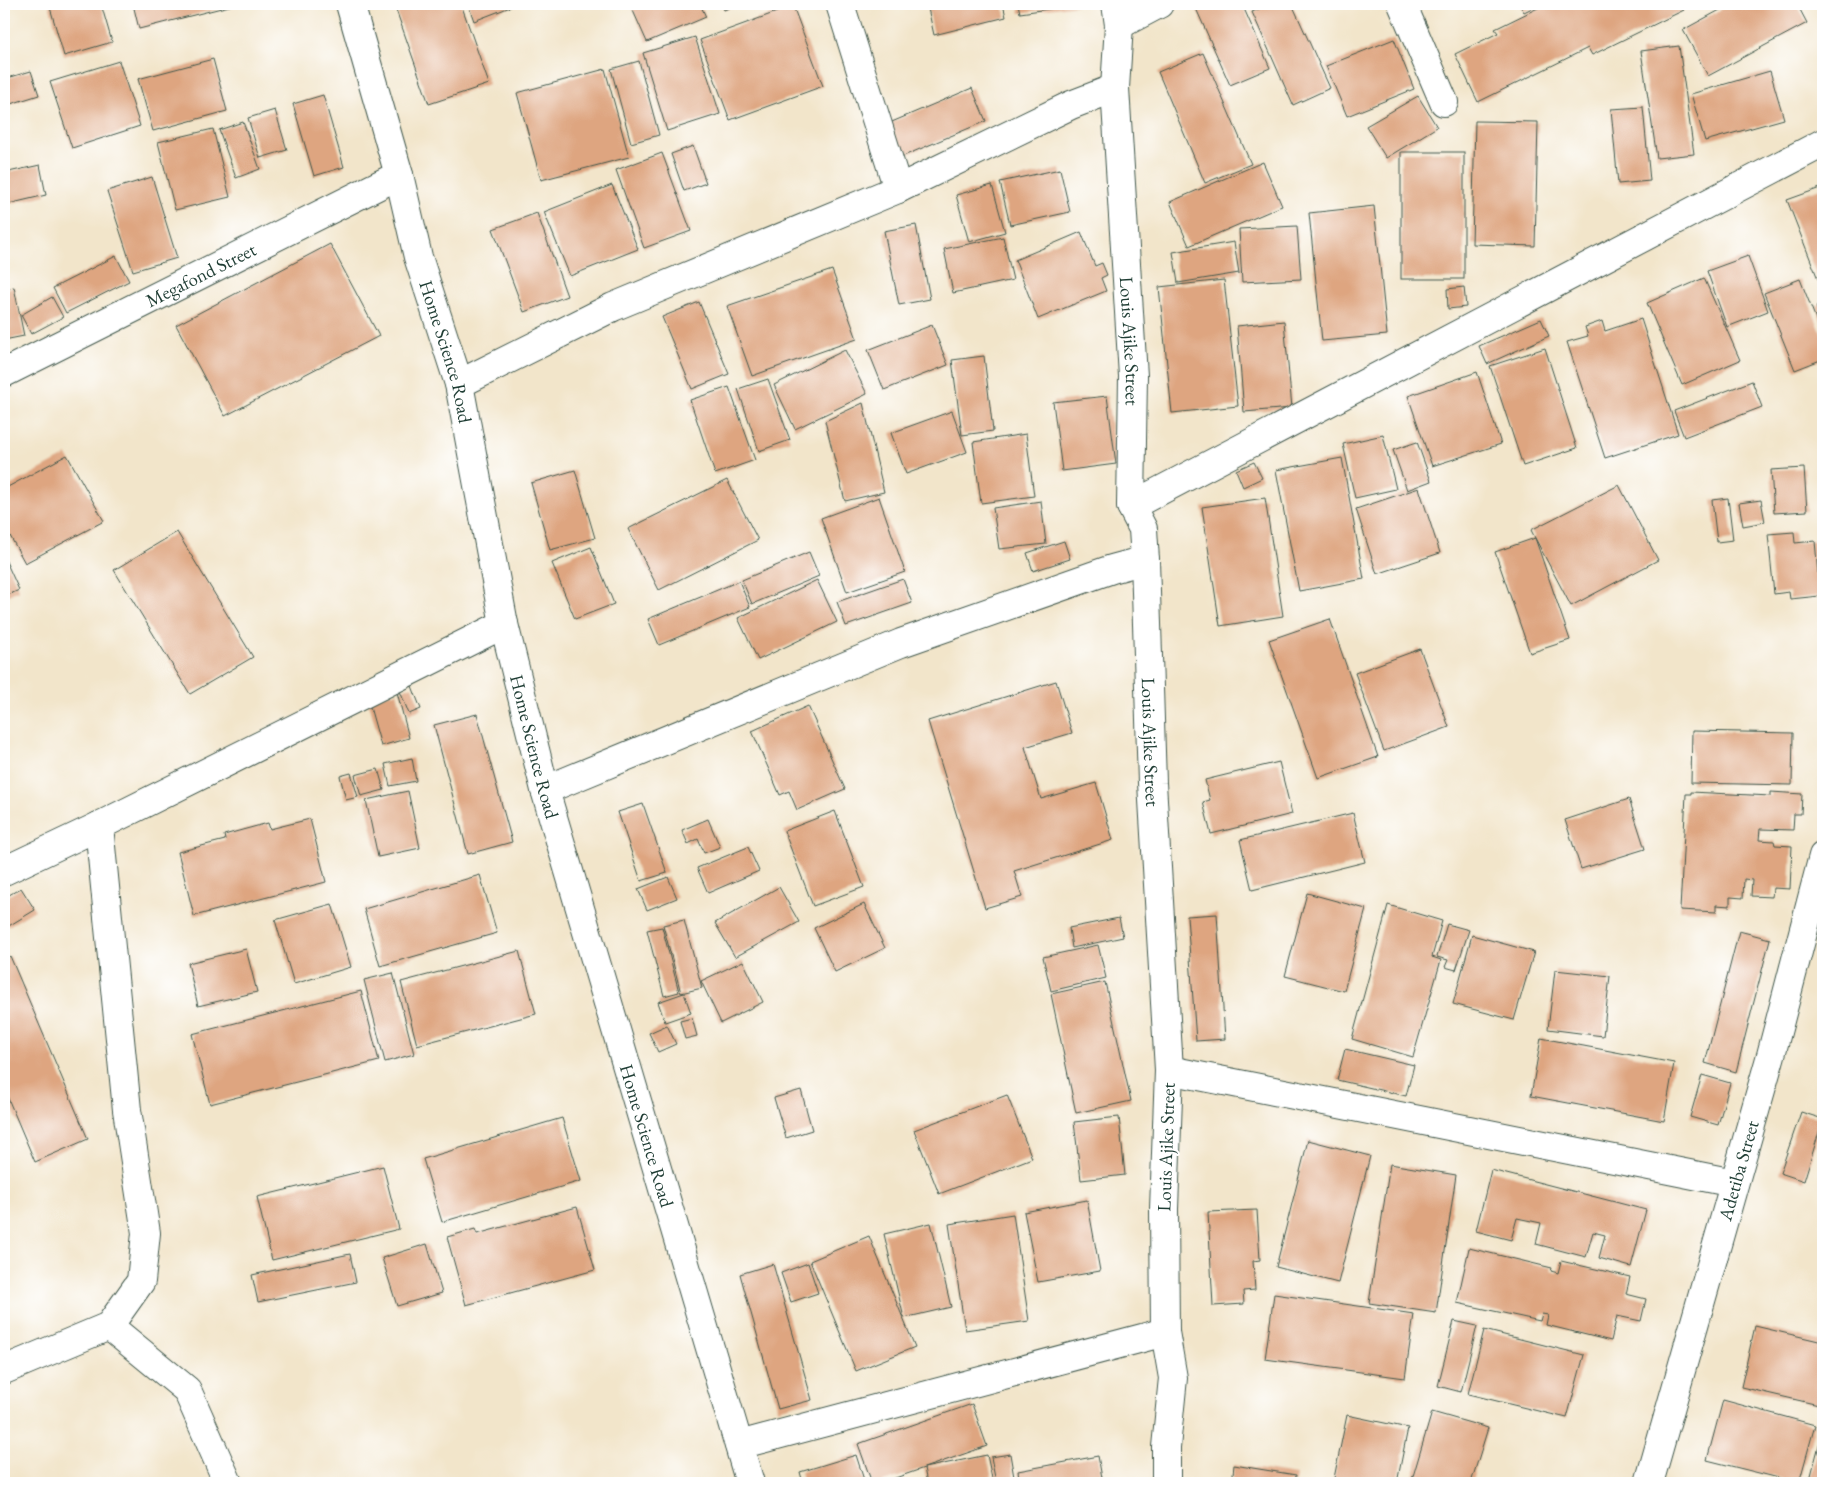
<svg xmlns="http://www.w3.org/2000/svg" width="1827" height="1487" font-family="'EB Garamond',serif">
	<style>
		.building { fill: #dea580 }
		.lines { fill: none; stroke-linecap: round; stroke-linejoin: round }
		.minor-casing { stroke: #3f564a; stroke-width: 30 }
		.minor { stroke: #fff; stroke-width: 28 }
		.labels { text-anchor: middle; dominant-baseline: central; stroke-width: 4; stroke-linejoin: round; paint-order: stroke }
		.street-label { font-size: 19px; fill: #1f3d34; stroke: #fff }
	</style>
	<rect width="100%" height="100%" fill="#fff"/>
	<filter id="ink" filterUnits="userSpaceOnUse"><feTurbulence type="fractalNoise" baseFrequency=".02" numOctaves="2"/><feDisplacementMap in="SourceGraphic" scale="10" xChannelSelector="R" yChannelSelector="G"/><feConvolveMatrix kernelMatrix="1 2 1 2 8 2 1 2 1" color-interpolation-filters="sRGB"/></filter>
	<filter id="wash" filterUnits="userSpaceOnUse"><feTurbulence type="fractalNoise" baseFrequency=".0096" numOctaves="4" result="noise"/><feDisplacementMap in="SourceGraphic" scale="20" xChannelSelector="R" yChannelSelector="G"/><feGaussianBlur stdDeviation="1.12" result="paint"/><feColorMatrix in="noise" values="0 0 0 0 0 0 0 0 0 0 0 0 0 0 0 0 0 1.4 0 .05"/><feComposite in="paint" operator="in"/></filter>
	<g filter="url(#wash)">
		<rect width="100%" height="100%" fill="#f2e5ca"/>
		<g id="blocks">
			<g class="building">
				<path d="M49 4H101L112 42 64 56Z"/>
				<path d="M133 4H237L139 29Z"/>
				<path d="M394 4H461L489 84 429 104Z"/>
				<path d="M468 4H518L474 21Z"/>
				<path d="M630 4H700L706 17 647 42Z"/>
				<path d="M722 4H739L724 10Z"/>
				<path d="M927 4H1003L1006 17 934 35Z"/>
				<path d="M1018 4H1077V5L1020 13Z"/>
				<path d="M1194 4H1242L1270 68 1230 85Z"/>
				<path d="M1270 4H1292L1330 88 1293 105 1252 12Z"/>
				<path d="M1519 4H1540L1524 12Z"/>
				<path d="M1546 4H1689L1682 7 1684 10 1592 55 1588 48 1478 102 1455 54 1498 33 1495 29Z"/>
				<path d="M1731 4H1797L1807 23 1708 76 1683 30Z"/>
				<path d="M793 6 823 86 730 120 700 40Z"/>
				<path d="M695 37 720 114 667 131 643 53Z"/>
				<path d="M1394 39 1414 89 1347 116 1326 66Z"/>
				<path d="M1679 46 1694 154 1657 158 1641 51Z"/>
				<path d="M1203 53 1251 164 1205 183 1158 72Z"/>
				<path d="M213 59 227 111 153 131 138 79Z"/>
				<path d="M119 61 140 126 72 148 50 82Z"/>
				<path d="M639 61 659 135 631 143 611 69Z"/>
				<path d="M605 69 629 157 541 180 517 93Z"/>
				<path d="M31 71 39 95 4 106V79Z"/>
				<path d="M1770 71 1784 119 1705 141 1691 94Z"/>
				<path d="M972 88 986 121 894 160 880 127Z"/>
				<path d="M323 95 344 167 314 176 293 104Z"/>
				<path d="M1418 96 1437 127 1386 158 1366 126Z"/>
				<path d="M1643 107 1650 181 1618 184 1611 109Z"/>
				<path d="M275 110 287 150 260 158 248 118Z"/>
				<path d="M1475 121 1538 122 1535 246 1472 244Z"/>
				<path d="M243 122 260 169 236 178 219 130Z"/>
				<path d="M213 129 230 197 175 210 158 142Z"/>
				<path d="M693 146 706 183 684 191 671 154Z"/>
				<rect x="1401" y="152" width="63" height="127"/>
				<path d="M662 153 691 231 644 248 616 170Z"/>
				<path d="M1263 162 1282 206 1189 246 1170 202Z"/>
				<path d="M40 165 46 195 4 205V173Z"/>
				<path d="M1060 169 1070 212 1010 225 1000 182Z"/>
				<path d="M152 177 177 258 133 271 107 191Z"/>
				<path d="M612 185 638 249 570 276 544 212Z"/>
				<path d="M992 185 1005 232 969 242 956 195Z"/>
				<path d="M1823 187V283L1820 284 1787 200Z"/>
				<path d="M1374 206 1387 335 1322 341 1309 213Z"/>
				<path d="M537 213 567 296 524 312 493 229Z"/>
				<path d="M916 225 930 299 899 305 884 231Z"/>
				<path d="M1297 226 1301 279 1242 282 1239 229Z"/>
				<path d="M1081 232 1095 266 1102 263 1107 275 1101 278 1106 291 1038 319 1015 260Z"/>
				<path d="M1003 237 1013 280 953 293 944 249Z"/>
				<path d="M1234 242 1239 273 1178 283 1173 252Z"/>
				<path d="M330 244 379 336 225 416 176 325Z"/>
				<path d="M116 256 129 281 66 313 53 288Z"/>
				<path d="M1748 256 1768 311 1727 327 1707 271Z"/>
				<path d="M832 270 857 339 752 376 727 306Z"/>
				<path d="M1704 278 1740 360 1682 385 1647 303Z"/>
				<path d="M1800 279 1823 337V359L1795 370 1764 293Z"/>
				<path d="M1224 280 1238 406 1172 413 1159 287Z"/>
				<path d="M14 287 24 336 4 340V289Z"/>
				<path d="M1464 287 1466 307 1448 309 1447 289Z"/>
				<path d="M52 297 63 317 31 334 21 315Z"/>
				<path d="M699 302 729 374 692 389 662 317Z"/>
				<path d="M1823 303V326L1816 306Z"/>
				<path d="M1541 319 1549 336 1487 364 1479 346Z"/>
				<path d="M1641 319 1678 434 1605 458 1567 342 1588 336 1585 327 1602 321 1605 331Z"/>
				<path d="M1284 321 1292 408 1244 412 1237 326Z"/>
				<path d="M932 325 948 365 884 390 868 350Z"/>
				<path d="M1545 348 1577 448 1523 466 1490 366Z"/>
				<path d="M845 350 867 394 795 429 774 385Z"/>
				<path d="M984 356 993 431 962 435 952 360Z"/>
				<path d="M1477 372 1501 444 1432 466 1408 396Z"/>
				<path d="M768 379 790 440 759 451 738 389Z"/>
				<path d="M1752 381 1762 407 1684 437 1674 411Z"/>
				<path d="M729 387 755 460 715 474 690 400Z"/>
				<path d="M1107 396 1116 464 1062 471 1053 402Z"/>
				<path d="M863 403 884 492 845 501 825 421Z"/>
				<path d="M952 411 967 452 906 474 891 433Z"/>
				<path d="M1026 434 1034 496 981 503 973 442Z"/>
				<path d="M1383 435 1396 489 1355 498 1343 444Z"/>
				<path d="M1417 442 1431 481 1407 490 1393 450Z"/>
				<path d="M67 455 104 521 25 563 4 525V489Z"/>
				<path d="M1342 458 1364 579 1299 591 1276 470Z"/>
				<path d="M1254 462 1262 478 1243 487 1236 470Z"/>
				<path d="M1804 468 1807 511 1774 513 1771 470Z"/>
				<path d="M575 470 595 538 550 550 531 483Z"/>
				<path d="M727 480 758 540 659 590 628 529Z"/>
				<path d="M1619 485 1658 560 1571 606 1535 538 1570 640 1530 653 1495 552 1535 538 1531 530Z"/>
				<path d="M1419 488 1440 553 1377 574 1356 509Z"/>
				<path d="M879 497 905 572 847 592 821 518Z"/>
				<path d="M1265 498 1283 616 1220 626 1202 507Z"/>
				<path d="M1728 498 1733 540 1717 542 1712 500Z"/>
				<path d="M1761 500 1765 522 1743 526 1739 503Z"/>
				<path d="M1041 501 1046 544 999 549 993 508Z"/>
				<path d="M177 532 253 657 190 694 114 570Z"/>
				<path d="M1794 532 1795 543 1815 541 1820 596 1790 599 1789 592 1774 594 1768 534Z"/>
				<path d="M1064 541 1070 559 1033 571 1027 553Z"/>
				<path d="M591 547 614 604 575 619 552 563Z"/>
				<path d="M809 552 819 576 752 604 742 580Z"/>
				<path d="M4 557 19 590 4 597Z"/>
				<path d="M903 579 912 603 846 626 837 602Z"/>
				<path d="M817 580 837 622 758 660 738 618Z"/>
				<path d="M739 581 750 607 659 645 648 619Z"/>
				<path d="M1330 619 1378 757 1318 778 1269 640Z"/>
				<path d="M1420 649 1449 727 1384 751 1355 673Z"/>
				<path d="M1056 681 1072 733 1025 747 1041 799 1096 783 1113 840 1014 871 1022 897 985 908 928 721Z"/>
				<path d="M412 686 421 709 409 714 400 691Z"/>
				<path d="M397 692 409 738 381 746 368 700Z"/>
				<path d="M808 706 845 789 797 810 789 791 780 795 752 731Z"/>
				<path d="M477 714 512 842 468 854 434 725Z"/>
				<path d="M1692 731 1793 733 1792 785 1691 783Z"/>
				<path d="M412 758 416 781 390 786 385 764Z"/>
				<path d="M1279 762 1292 814 1211 834 1203 802 1210 800 1205 780Z"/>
				<path d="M378 769 384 790 361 796 355 775Z"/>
				<path d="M351 773 358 797 346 800 340 776Z"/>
				<path d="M408 791 420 848 378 857 366 800Z"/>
				<path d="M1691 792 1771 796V792L1802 794 1801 814H1794L1793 830 1760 829 1759 840 1774 841 1775 845 1792 846 1790 889 1773 888 1772 897 1751 896 1752 880 1744 879 1743 898 1730 897V906L1716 905V912L1680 910 1686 794H1691Z"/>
				<path d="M1629 799 1645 849 1581 869 1565 820Z"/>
				<path d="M643 804 667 873 641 881 618 812Z"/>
				<path d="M835 811 864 887 813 906 784 831Z"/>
				<path d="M1353 813 1365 862 1252 890 1240 840Z"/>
				<path d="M310 819 326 882 194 916 178 852 225 840 224 835 268 823 270 829Z"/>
				<path d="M708 819 720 847 704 853 698 839 688 844 682 830Z"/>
				<path d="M748 847 759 871 708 893 697 868Z"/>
				<path d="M480 875 497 933 380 966 364 909Z"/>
				<path d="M668 877 677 898 647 910 638 889Z"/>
				<path d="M779 887 799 922 735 957 715 923Z"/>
				<path d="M21 888 35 910 7 927 4 922V898Z"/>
				<path d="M1307 893 1366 909 1344 991 1285 976Z"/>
				<path d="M332 904 351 967 294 984 275 920Z"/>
				<path d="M864 904 885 948 835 972 814 928Z"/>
				<path d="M1388 905 1442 921 1432 957 1441 960 1413 1057 1352 1039Z"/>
				<path d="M1217 914 1225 1039 1196 1041 1187 916Z"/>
				<path d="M1119 918 1123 937 1072 948 1069 928Z"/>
				<path d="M684 920 702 988 681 993 663 925Z"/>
				<path d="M1447 924 1469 930 1456 970 1445 967 1448 960 1437 957Z"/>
				<path d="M662 927 679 992 664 996 647 930Z"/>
				<path d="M1739 931 1770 939 1736 1072 1705 1063Z"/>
				<path d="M1472 935 1534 952 1514 1020 1453 1004Z"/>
				<path d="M1098 945 1106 978 1051 991 1043 957Z"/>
				<path d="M246 949 257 992 198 1006 188 963Z"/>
				<path d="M519 951 536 1014 417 1045 401 982Z"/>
				<path d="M10 956 88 1139 35 1162 4 1089V959Z"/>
				<path d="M743 961 763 1002 721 1023 701 981Z"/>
				<path d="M1555 970 1610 976 1603 1036 1548 1029Z"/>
				<path d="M393 973 414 1054 385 1062 364 980Z"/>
				<path d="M1105 982 1131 1101 1076 1113 1051 994Z"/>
				<path d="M361 991 379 1061 210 1104 192 1034Z"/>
				<path d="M684 993 691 1013 665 1022 658 1002Z"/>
				<path d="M692 1018 697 1036 685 1039 680 1021Z"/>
				<path d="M667 1025 676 1044 658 1052 649 1033Z"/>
				<path d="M1541 1038 1674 1063 1664 1121 1531 1096Z"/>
				<path d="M1345 1049 1414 1065 1406 1096 1337 1080Z"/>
				<path d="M1702 1075 1730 1083 1718 1125 1690 1117Z"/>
				<path d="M801 1090 812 1130 786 1138 774 1098Z"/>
				<path d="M1007 1095 1032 1158 939 1194 914 1130Z"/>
				<path d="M1801 1112 1823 1119 1804 1181 1780 1173Z"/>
				<path d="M1119 1117 1125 1175 1081 1180 1074 1122Z"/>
				<path d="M562 1118 581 1181 442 1222 423 1159Z"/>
				<path d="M1308 1140 1370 1156 1338 1283 1276 1267Z"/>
				<path d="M1390 1164 1456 1175 1436 1313 1369 1303Z"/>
				<path d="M383 1166 399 1229 272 1260 257 1197Z"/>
				<path d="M1491 1170 1646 1210 1631 1267 1599 1258 1605 1235 1593 1232 1586 1257 1536 1244 1541 1223 1517 1218 1511 1240 1476 1231Z"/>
				<path d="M1087 1200 1100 1271 1038 1282 1024 1212Z"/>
				<path d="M577 1207 595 1270 466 1305 447 1237 475 1229 477 1234Z"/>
				<path d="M1257 1210 1260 1260 1253 1261 1255 1290 1243 1291 1244 1304 1213 1306 1208 1212Z"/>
				<path d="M1013 1214 1029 1321 965 1330 949 1224Z"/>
				<path d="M931 1223 951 1307 904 1318 884 1234Z"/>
				<path d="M869 1236 915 1347 856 1371 810 1261Z"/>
				<path d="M427 1244 442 1293 397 1306 382 1258Z"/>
				<path d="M1469 1248 1552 1268 1551 1271 1558 1273 1561 1261 1630 1277 1626 1294 1646 1299 1641 1321 1617 1316 1611 1341 1546 1325 1548 1315 1542 1314 1540 1321 1457 1303Z"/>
				<path d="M350 1254 356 1282 258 1302 252 1275Z"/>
				<path d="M808 1263 818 1293 791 1302 781 1273Z"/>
				<path d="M773 1264 812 1400 778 1409 740 1274Z"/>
				<path d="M1274 1294 1414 1314 1405 1378 1265 1359Z"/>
				<path d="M1454 1321 1477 1326 1461 1392 1438 1386Z"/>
				<path d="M1755 1326 1823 1342V1406L1741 1387Z"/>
				<path d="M1484 1330 1584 1355 1567 1418 1468 1394Z"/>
				<path d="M1723 1400 1815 1425 1799 1483 1707 1460Z"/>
				<path d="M972 1404 987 1446 881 1483H872L858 1444Z"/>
				<path d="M1432 1412 1488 1428 1471 1483H1411Z"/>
				<path d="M1347 1415 1408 1428 1397 1483H1333Z"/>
				<path d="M1823 1430V1483H1809Z"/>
				<path d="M1010 1454 1015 1483H996L991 1457Z"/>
				<path d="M856 1455 865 1483H803L800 1472Z"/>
				<path d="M987 1455 993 1483H927L924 1468Z"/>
				<path d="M1098 1456 1103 1483H1020L1018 1471Z"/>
				<path d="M1234 1465 1296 1475 1295 1483H1232Z"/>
			</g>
		</g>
	</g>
	<g filter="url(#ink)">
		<use href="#blocks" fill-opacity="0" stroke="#3f564a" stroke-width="1"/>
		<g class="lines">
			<defs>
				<g id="minor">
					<path id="s1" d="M350 4 399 175 418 257 459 384 504 624 545 790 750 1483"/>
					<path d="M840 4 898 189"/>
					<path id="s2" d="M1116 4 1119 25 1115 88 1133 376 1131 506 1143 529 1145 560 1152 783 1169 1070 1164 1209 1165 1332 1173 1378 1166 1447V1483"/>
					<path d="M1402 4 1444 102"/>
					<path d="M1119 25 1159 4"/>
					<path id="s3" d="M4 373 399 175"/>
					<path d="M459 384 613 307 898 189 1071 105 1115 88"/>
					<path d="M1131 506 1823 143"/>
					<path d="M545 790 901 643 1112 569 1145 560"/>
					<path d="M4 871 99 826 504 624"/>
					<path d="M1169 1070 1734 1183"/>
					<path d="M109 1326 187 1390 228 1483"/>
					<path d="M4 1370 109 1326 141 1281 146 1233 127 1110 99 826"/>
					<path d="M739 1445 1165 1332"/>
					<path id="s4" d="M1649 1483 1771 1055 1823 856"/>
				</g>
			</defs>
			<use href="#minor" class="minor-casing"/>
			<use href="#minor" class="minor"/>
		</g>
	</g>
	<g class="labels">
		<g class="street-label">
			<text stroke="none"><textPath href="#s3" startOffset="220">Megafond Street</textPath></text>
			<text stroke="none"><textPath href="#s2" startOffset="338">Louis Ajike Street</textPath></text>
			<text stroke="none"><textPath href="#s1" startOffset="361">Home Science Road</textPath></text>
			<text stroke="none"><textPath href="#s2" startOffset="742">Louis Ajike Street</textPath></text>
			<text stroke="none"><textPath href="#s1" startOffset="766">Home Science Road</textPath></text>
			<text stroke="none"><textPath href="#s1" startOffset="1171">Home Science Road</textPath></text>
			<text transform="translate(1166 1147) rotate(-88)">Louis Ajike Street</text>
			<text stroke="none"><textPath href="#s4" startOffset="325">Adetiba Street</textPath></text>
		</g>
	</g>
	<rect width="1827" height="1487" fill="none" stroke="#fff" stroke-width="20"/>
</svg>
